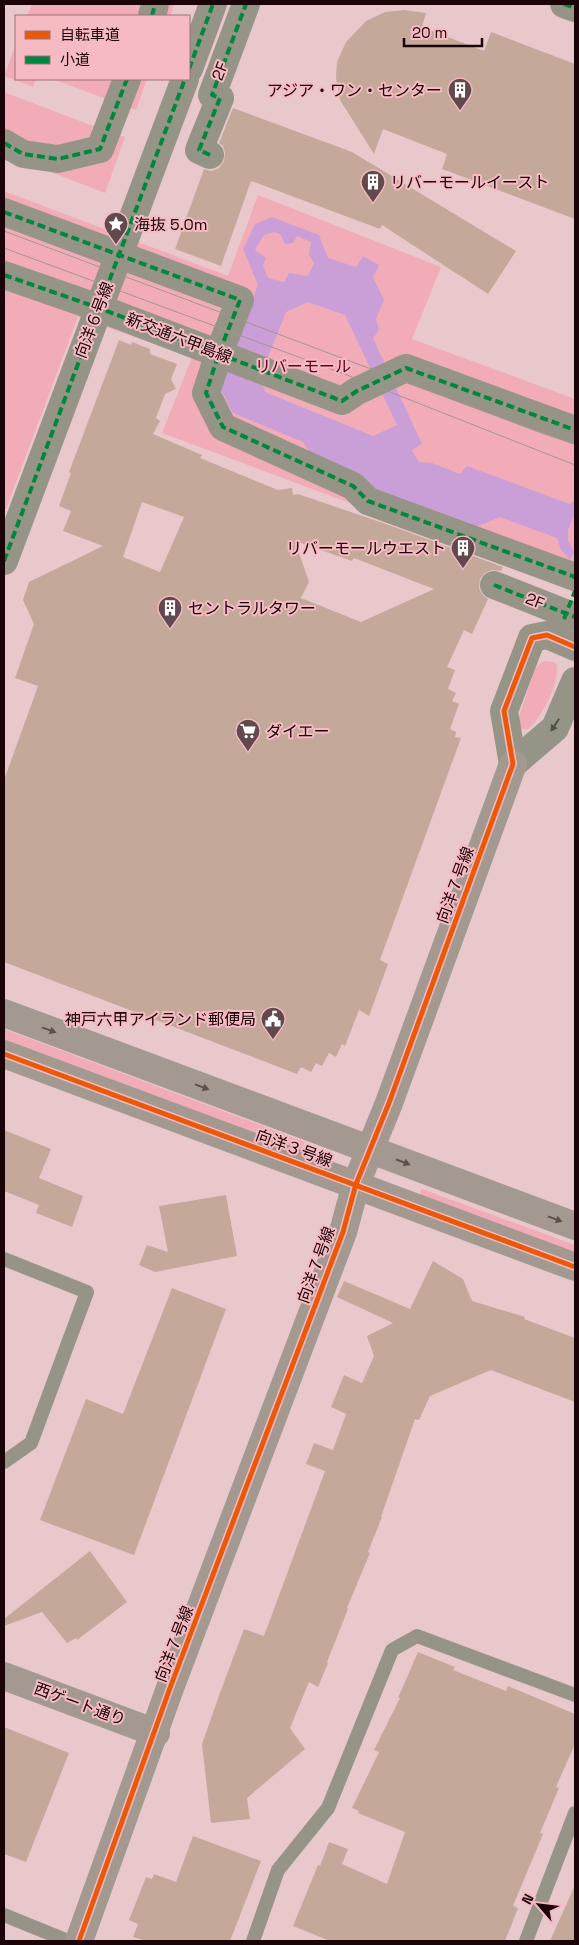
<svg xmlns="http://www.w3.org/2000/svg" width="579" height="1945" font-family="'Space Grotesk','Noto Sans JP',sans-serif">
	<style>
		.green { fill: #f2acb7 }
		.water { fill: #ca9fd8; fill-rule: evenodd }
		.building { fill: #c4a99b; fill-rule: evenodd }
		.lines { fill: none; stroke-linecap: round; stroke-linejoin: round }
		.lane { stroke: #969487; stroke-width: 14 }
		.street { stroke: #969487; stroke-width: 28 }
		.secondary { stroke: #a39990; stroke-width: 28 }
		.tram { stroke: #a29590; stroke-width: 1 }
		.street-bridge { stroke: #969487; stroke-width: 28 }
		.quiet { stroke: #00873e; stroke-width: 4; stroke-dasharray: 8 4; stroke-linecap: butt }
		.cycleway-casing { stroke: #f6bbc2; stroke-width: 8 }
		.cycleway { stroke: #e8590c; stroke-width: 5 }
		.oneway { fill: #584c48 }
		.oneway2 { fill: #5e4e4c }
		.labels { text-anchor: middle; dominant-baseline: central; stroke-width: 4; stroke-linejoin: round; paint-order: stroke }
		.street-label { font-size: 16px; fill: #1a0408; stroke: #f6bbc2 }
		.poi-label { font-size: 16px; fill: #1a0408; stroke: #f6bbc2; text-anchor: start }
		.park-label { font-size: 16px; fill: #5e0120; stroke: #f6bbc2 }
	</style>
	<rect width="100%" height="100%" fill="#e9c8cc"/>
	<g class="green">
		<path d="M32 4H174L170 16H27Z"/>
		<path d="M16 44V79H36L33 87 4 76Z"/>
		<path d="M53 79H147L136 110 122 105 112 133 125 137 105 193 4 154V92L106 131 117 103Z"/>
		<path d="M4 191 228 276 258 195 441 267 412 339 575 399V587L162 433 192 357 78 317 6 509 4 508Z"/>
		<path d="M544 661 554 662 557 665C560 683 541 719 527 730L519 728 518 720 534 671 538 665Z"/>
		<path d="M4 1029 305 1142 301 1151 4 1039Z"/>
		<path d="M422 1189 575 1245V1254L419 1197Z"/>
	</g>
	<path class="water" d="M272 217 319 235 328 258 356 267 363 256 379 265 373 277 384 300 376 319 379 330 373 338 422 444 412 450 419 462 432 463 460 474 467 466 570 504 575 500V513L568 530V540L574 552 570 560 561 550 557 538 500 517 469 530 379 496 311 454 303 442 233 413 220 388 233 347 258 285 243 249 255 224ZM274 232 280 234 285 244 293 243 297 236 311 242 309 255 314 263 308 276 289 273 284 282 268 278 263 265 266 258 255 250 264 235ZM308 302 345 315 397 425 373 436 265 392 260 377 286 312Z"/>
	<g class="building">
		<path d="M404 10 426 13 422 27 484 51 491 32 575 64V219L442 169 447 154 383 129 374 154 340 100 336 78 337 62 346 42 366 21 385 12Z"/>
		<path d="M233 108 352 152 516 251 488 294 382 225 380 229 251 181 221 266 175 249 204 169 211 171 219 168 224 161 225 153 223 146 219 143Z"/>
		<path d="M119 340 131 345 132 342 150 349V354L177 364 171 379 176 389 165 394 156 418 160 421 153 434 202 455 200 458 278 490 292 488 293 495 298 494 389 525 503 567 501 571 492 570 485 573 480 579 479 588 482 594 488 599 472 634 464 630 447 667 455 670 448 689 456 693 452 701 459 704 450 729 456 732 455 737 461 738 380 960 388 964 369 1016 359 1010 345 1046 342 1044 336 1057 329 1053 322 1066 316 1063 311 1072 301 1067 297 1074 4 962V780L38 686 15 678 34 624 23 600 29 582 103 546 63 531 71 511 59 506 71 473 69 472ZM142 502 184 517 160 572 123 557ZM295 541 352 561 354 558 434 589 361 622 301 598 309 582Z"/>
		<path d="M4 1130 51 1149 39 1178 83 1196 72 1227 36 1213 39 1205 4 1191Z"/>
		<path d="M226 1195 237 1256 155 1272 139 1265 147 1245 168 1252 159 1206Z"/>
		<path d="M433 1261 463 1279 472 1301 525 1317 524 1319 575 1338V1402L491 1370 430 1396 419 1420 415 1419 381 1517H382L368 1552 370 1553 347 1608 348 1609 327 1662 328 1663 318 1687 309 1682 290 1728 305 1749 247 1798 250 1819 211 1823 202 1744 221 1690 244 1629 264 1636 325 1471 306 1464 314 1443 333 1450 346 1414 331 1407 344 1375 362 1383 374 1356 367 1336 393 1323 337 1297 344 1281 410 1309Z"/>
		<path d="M172 1288 226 1309 134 1555 40 1520 86 1399 123 1414Z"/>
		<path d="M90 1551 127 1602 77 1640 76 1638 67 1643 42 1612 4 1626V1619Z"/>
		<path d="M418 1652 455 1667 453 1670 506 1691 508 1686 575 1714V1744L556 1787 559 1788 540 1833 543 1834 513 1906 518 1908 505 1941H330L293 1926 318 1865 320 1866 329 1842 348 1849 342 1864 387 1884 405 1832 358 1813 359 1811 352 1808 379 1752 374 1750 400 1698H398Z"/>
		<path d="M4 1727 69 1753 26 1862 4 1854Z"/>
		<path d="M193 1836 261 1861 230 1941H146L133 1937 138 1924 129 1920 146 1877 152 1879 154 1874 176 1882Z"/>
		<path d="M575 1885V1941H550Z"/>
	</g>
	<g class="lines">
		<g class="lane">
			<path d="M4 1259 87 1292 31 1443 4 1462"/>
			<path d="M4 1915 68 1941"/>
			<path d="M253 1941 278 1870 328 1808 392 1650 417 1636 575 1695"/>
			<path d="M526 1941 575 1813"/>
		</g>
		<g class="street">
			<path d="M564 4 575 8"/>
			<path d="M152 16 155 4"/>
			<path d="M189 69 213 4"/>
			<path d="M4 143 23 154 58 159 100 149 127 79"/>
			<path d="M210 155 199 150 220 98 212 95 246 4"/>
			<path d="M4 212 240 300 219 353 206 393 223 427 353 486 368 501 575 577"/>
			<path d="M4 275 99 308 342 401 357 391 406 368 575 430"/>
			<path d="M4 561 185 79"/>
			<path d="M513 764 504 711 532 638 547 635 575 647"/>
			<path d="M513 764 555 728 575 681"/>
		</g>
		<g class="secondary">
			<path d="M4 1013 575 1226"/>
			<path d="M4 1054 575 1267"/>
			<path d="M4 1676 156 1733"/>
			<path d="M79 1941 170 1688 343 1232 356 1184 389 1103 513 764"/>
		</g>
		<g class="tram">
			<path d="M4 231 544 434 575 444"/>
			<path d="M4 248 347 375 575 465"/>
		</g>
		<path class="street-bridge" d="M494 585 575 617"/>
		<g class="quiet">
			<path d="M564 4 575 8"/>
			<path d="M152 16 155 4"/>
			<path d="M189 69 213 4"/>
			<path d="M4 143 23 154 58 159 100 149 127 79"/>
			<path d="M210 155 199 150 220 98 212 95 246 4"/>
			<path d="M4 212 240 300 219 353 206 393 223 427 353 486 368 501 575 577"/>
			<path d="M4 275 99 308 342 401 357 391 406 368 575 430"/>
			<path d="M4 561 185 79"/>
			<path d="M494 585 575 617"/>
			<path d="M564 619 575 591"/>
		</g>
		<defs>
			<g id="cycleway">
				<path d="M4 1054 575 1267"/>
				<path d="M79 1941 170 1688 343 1232 356 1184 389 1103 513 764 504 711 532 638 547 635 575 647"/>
			</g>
		</defs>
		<use href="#cycleway" class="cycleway-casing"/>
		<use href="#cycleway" class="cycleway"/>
	</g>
	<defs><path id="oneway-solid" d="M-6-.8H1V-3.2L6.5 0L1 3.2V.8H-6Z" transform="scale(1.25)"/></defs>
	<use class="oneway" href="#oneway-solid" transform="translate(555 725) rotate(123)"/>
	<g class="oneway2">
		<use href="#oneway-solid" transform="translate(49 1030) rotate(20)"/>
		<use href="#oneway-solid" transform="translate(202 1087) rotate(20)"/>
		<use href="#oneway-solid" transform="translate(403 1162) rotate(21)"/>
		<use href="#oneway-solid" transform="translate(555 1219) rotate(20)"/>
	</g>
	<defs>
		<symbol id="building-pin" viewBox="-11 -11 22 30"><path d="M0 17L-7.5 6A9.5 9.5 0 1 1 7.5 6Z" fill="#62494d" stroke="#f6bbc2"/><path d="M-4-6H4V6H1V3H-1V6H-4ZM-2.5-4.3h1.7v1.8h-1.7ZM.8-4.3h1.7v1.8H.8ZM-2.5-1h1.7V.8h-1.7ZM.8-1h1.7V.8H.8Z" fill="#fff"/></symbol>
		<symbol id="sight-pin" viewBox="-11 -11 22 30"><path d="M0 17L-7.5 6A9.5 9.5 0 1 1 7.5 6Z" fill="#62494d" stroke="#f6bbc2"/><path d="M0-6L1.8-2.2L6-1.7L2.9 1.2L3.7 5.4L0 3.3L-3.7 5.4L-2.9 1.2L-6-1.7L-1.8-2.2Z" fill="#fff"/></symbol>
		<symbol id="supermarket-pin" viewBox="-11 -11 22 30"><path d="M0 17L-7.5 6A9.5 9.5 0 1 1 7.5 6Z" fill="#62494d" stroke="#f6bbc2"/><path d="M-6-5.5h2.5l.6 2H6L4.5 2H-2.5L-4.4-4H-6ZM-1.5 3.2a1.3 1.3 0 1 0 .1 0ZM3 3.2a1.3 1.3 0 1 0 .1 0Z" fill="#fff"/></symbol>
		<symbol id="civic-pin" viewBox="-11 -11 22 30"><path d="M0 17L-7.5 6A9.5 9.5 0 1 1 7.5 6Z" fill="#62494d" stroke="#f6bbc2"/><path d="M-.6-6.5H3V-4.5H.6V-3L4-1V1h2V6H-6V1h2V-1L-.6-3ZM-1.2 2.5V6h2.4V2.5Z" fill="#fff"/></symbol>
	</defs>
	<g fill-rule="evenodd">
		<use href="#building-pin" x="446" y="76" width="28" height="38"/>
		<use href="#building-pin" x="359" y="168" width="28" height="38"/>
		<use href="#sight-pin" x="102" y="210" width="28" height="38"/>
		<use href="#building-pin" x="449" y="534" width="28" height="38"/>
		<use href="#building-pin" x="156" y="594" width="28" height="38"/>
		<use href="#supermarket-pin" x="234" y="717" width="28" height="38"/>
		<use href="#civic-pin" x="259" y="1005" width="28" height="38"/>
	</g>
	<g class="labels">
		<g class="street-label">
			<text transform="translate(220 71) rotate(-69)">2F</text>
			<text transform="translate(94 320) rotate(-69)">向洋６号線</text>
			<text transform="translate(179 338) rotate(21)">新交通六甲島線</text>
			<text transform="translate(535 601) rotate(21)">2F</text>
			<text transform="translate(455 885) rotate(-70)">向洋７号線</text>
			<text transform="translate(294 1148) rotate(20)">向洋３号線</text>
			<text transform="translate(316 1265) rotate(-70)">向洋７号線</text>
			<text transform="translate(174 1644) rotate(-69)">向洋７号線</text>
			<text transform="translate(80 1704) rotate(20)">西ゲート通り</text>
		</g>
		<g class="poi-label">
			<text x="442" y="90" text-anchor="end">アジア・ワン・センター</text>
			<text x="390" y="182">リバーモールイースト</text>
			<text x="134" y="224">海抜 5.0m</text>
			<text x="446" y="548" text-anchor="end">リバーモールウエスト</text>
			<text x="188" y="608">セントラルタワー</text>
			<text x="266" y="731">ダイエー</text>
			<text x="256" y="1019" text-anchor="end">神戸六甲アイランド郵便局</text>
		</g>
		<g class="park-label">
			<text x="303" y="366">リバーモール</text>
		</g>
	</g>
	<rect width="579" height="1945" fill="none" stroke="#1a0408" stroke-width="10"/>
	<rect x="15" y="15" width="175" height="65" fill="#f6bbc2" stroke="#9e7278"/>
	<rect x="25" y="31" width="25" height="8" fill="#e8590c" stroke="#9e7278"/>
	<text x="60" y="40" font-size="15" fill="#1a0408">自転車道</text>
	<rect x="25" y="56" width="25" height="8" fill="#00873e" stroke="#9e7278"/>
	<text x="60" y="65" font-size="15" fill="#1a0408">小道</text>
	<g transform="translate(539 1905) rotate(298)" stroke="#f6bbc2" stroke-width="4" paint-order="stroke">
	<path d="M0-4L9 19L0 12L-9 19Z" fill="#1a0408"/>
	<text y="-8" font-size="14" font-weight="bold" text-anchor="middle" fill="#1a0408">N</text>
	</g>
	<path d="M404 38v8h78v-8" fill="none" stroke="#1a0408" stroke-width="2.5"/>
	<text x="412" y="38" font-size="15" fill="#1a0408" stroke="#f6bbc2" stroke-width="4" paint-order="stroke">20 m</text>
</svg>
